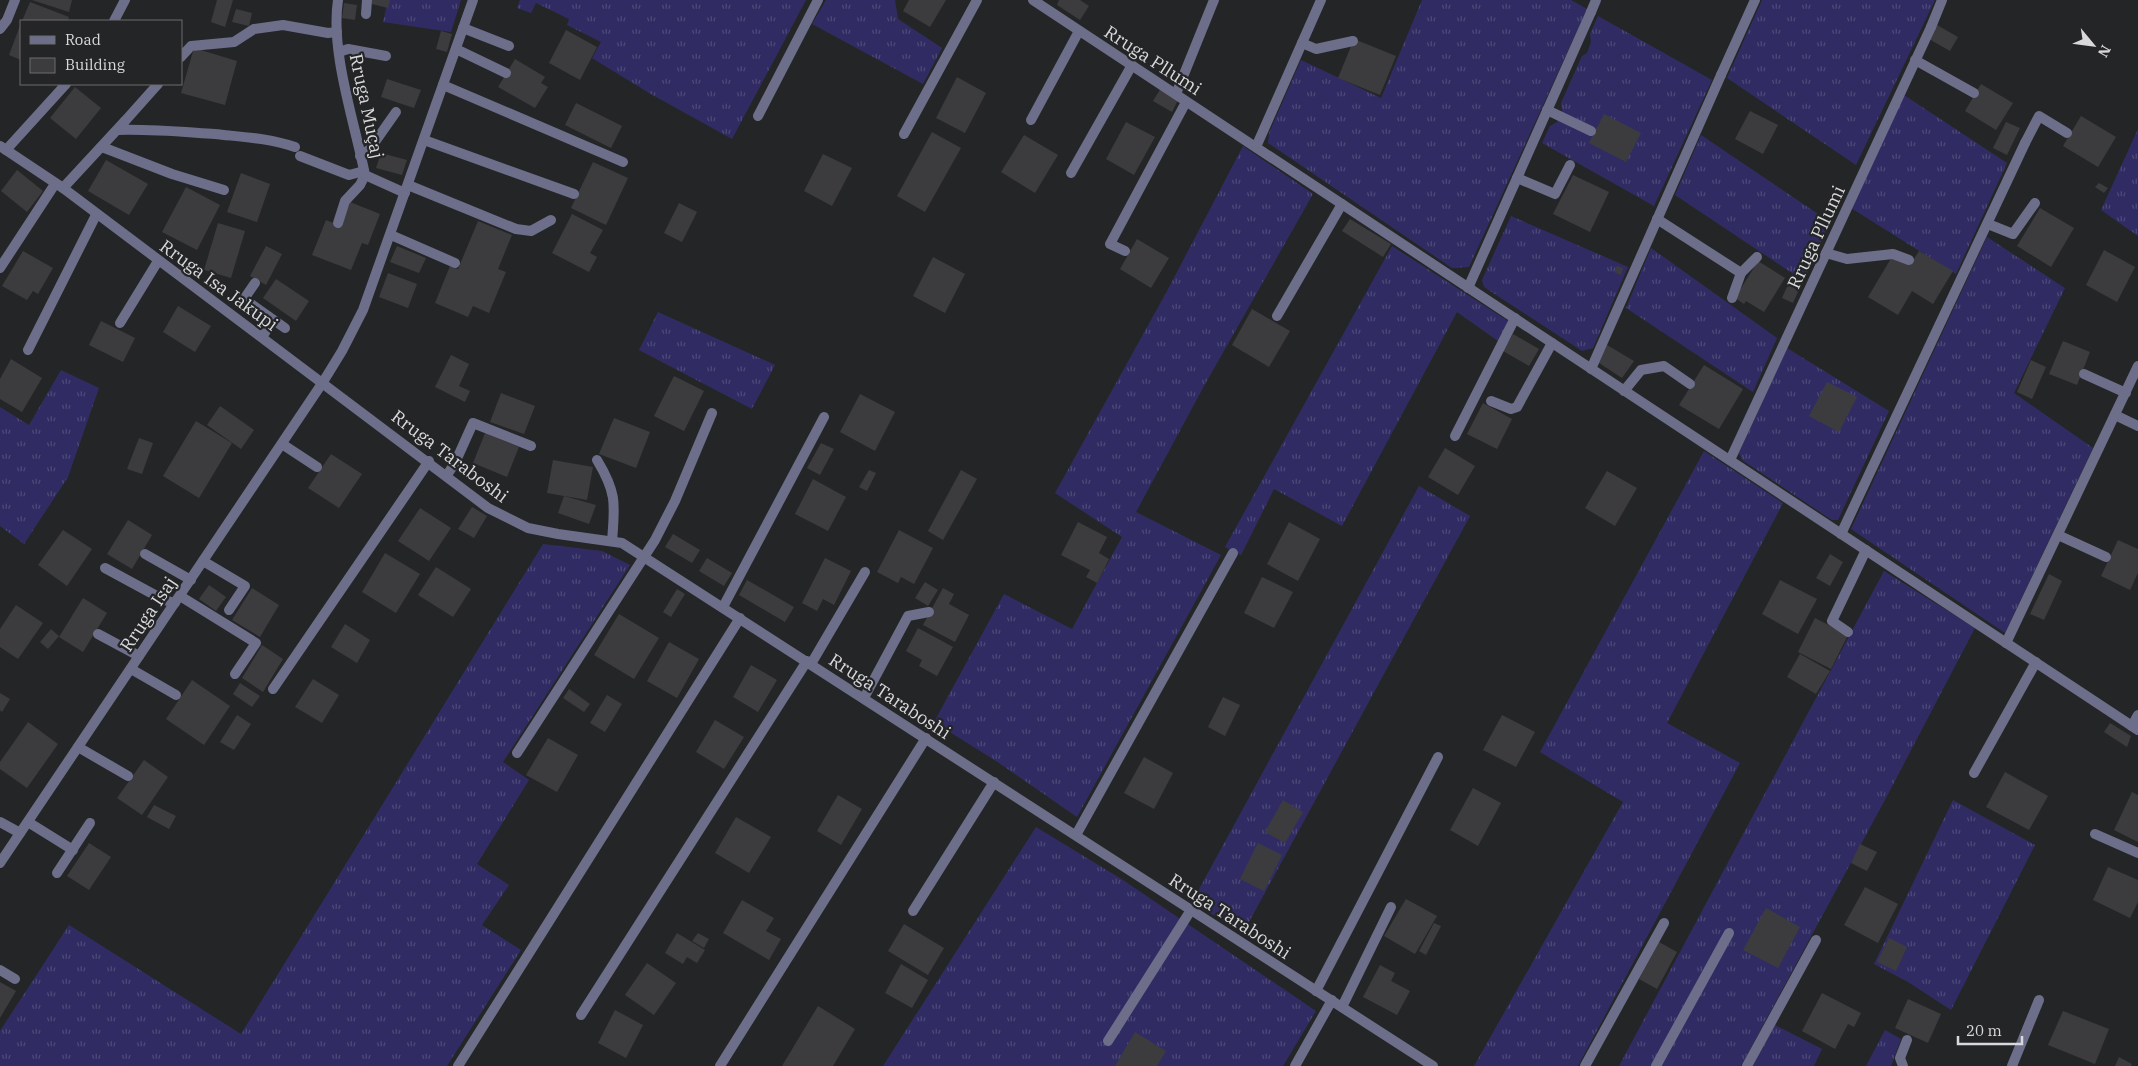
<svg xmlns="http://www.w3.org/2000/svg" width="2138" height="1066" font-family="'IBM Plex Serif',serif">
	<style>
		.grass { fill: url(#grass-tufts) }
		.building { fill: #3c3c3f }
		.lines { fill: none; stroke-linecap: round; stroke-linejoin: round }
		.service { stroke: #6d6e89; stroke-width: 10 }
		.minor { stroke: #6d6e89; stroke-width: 10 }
		.tertiary { stroke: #6d6e89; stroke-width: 10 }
		.labels { text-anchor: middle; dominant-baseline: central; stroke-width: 4.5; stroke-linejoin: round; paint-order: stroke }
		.street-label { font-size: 18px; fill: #d9d9db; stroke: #242527 }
	</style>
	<defs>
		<pattern id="grass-tufts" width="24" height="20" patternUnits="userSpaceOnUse" patternTransform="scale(1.25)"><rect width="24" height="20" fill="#302c63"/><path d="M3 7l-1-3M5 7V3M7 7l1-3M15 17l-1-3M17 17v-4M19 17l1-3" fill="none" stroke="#4d4a79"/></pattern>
	</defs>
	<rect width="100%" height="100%" fill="#242527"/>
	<g class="grass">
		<path d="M388 0H461L451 32 383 22Z"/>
		<path d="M520 0H806L732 139 649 93 592 58 601 42 567 25 569 19 536 3 531 13 517 8Z"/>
		<path d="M826 0H895L898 19 942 48 923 84 812 24Z"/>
		<path d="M1422 0H1571L1587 9 1469 267 1452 268 1268 143 1269 133 1301 60 1381 98Z"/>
		<path d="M1762 0H1935L1856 165 1727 78Z"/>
		<path d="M1598 16 1712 80 1654 206 1542 143 1550 126 1557 122 1562 112 1561 103 1582 56 1587 53 1591 42 1590 34Z"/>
		<path d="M1904 95 2007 163 1956 274 1851 208Z"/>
		<path d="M2138 129V236L2101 210Z"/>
		<path d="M1701 135 1830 222 1804 281 1675 195Z"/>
		<path d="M1243 146 1313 194 1204 386 1136 512 1221 555 1077 817 999 763 934 722 1004 594 1072 629 1122 537 1055 493 1166 293Z"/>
		<path d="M1511 216 1628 267 1593 348 1582 351 1484 287 1482 280Z"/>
		<path d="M1987 237 2065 288 2014 393 2093 448 2005 633 1851 529Z"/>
		<path d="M1392 246 1508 321 1498 341 1457 312 1342 526 1274 489 1241 555 1225 547Z"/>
		<path d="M1651 248 1777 338 1753 392 1626 308Z"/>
		<path d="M658 312 775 365 752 409 639 350Z"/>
		<path d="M1787 348 1889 411 1838 520H1832L1742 460 1739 453Z"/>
		<path d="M61 370 99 388 68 477 24 544 0 526V407L29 425Z"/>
		<path d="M1704 451 1783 503 1667 723 1740 763 1578 1066H1474L1623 802 1540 752Z"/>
		<path d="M1419 486 1470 516 1243 933 1192 902Z"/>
		<path d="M543 544 602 551 630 565 503 762 529 780 477 864 509 885 482 925 521 950 447 1066H0V1031L69 925 241 1034Z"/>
		<path d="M1884 571 1975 628 1886 798 1741 1066H1619Z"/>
		<path d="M1953 800 2035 845 1951 1010 1908 982 1874 964Z"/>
		<path d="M1036 827 1123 880 1316 1011 1283 1066H883Z"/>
		<path d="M1775 1025 1822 1049 1814 1066H1753Z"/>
		<path d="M1885 1030 1901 1039 1891 1066H1866Z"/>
	</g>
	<g class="building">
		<path d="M32 0H72L69 12Z"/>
		<path d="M217 0H233L225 27 211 22Z"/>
		<path d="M368 0H390L388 8 368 3Z"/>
		<path d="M909 0H946L930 27 903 11Z"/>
		<path d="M1059 0H1080L1089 6 1080 20 1057 5Z"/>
		<path d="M30 2 69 17 68 21H22Z"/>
		<path d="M344 3 357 5 355 20 342 18Z"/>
		<path d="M236 9 252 13 249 26 232 22Z"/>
		<path d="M21 23V60L9 55Z"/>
		<path d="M1937 25 1958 37 1950 51 1929 39Z"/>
		<path d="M566 30 597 47 580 80 549 63Z"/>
		<path d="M441 31 452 34 447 52 436 49Z"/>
		<path d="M1354 39 1396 56 1380 95 1338 78Z"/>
		<path d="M194 48 237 61 225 105 181 93Z"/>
		<path d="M515 59 545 77 541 83 548 87 535 108 498 87Z"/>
		<path d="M957 77 986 93 965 133 936 118Z"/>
		<path d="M387 79 421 90 414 108 381 97Z"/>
		<path d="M1981 84 2013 103 1996 130 1965 111Z"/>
		<path d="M75 87 101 108 76 139 50 118Z"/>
		<path d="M1161 88 1179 98 1172 112 1153 101Z"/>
		<path d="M576 103 622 126 611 148 565 125Z"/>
		<path d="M1750 111 1778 125 1763 154 1735 139Z"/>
		<path d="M1604 114 1641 133 1626 162 1589 143Z"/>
		<path d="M2081 116 2116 137 2098 167 2063 146Z"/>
		<path d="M1126 122 1155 137 1134 175 1106 159Z"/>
		<path d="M2006 122 2020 128 2007 155 1993 148Z"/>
		<path d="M932 132 961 148 925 212 897 196Z"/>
		<path d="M1024 135 1058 155 1035 193 1001 172Z"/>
		<path d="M381 153 407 160 402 175 376 168Z"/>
		<path d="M823 154 852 168 832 206 804 191Z"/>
		<path d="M106 160 148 184 129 215 88 191Z"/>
		<path d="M593 162 628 178 606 225 571 208Z"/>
		<path d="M17 170 43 191 27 212 1 191Z"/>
		<path d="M241 173 270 184 257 222 227 212Z"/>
		<path d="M1573 175 1609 192 1590 232 1553 214Z"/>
		<path d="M2099 183 2108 188 2104 193 2095 187Z"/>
		<path d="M186 187 220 205 197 250 162 232Z"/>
		<path d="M350 202 380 214 368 245 362 243 351 270 312 255 326 220 341 226Z"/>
		<path d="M679 203 697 212 682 242 664 233Z"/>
		<path d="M2040 208 2074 228 2051 267 2017 246Z"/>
		<path d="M572 214 603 230 590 253 597 257 589 272 552 253Z"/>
		<path d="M1350 219 1391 244 1383 257 1342 231Z"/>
		<path d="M478 221 512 235 498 269 506 272 489 313 473 306 468 317 435 303 450 266 458 269Z"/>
		<path d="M218 223 245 231 231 278 204 270Z"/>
		<path d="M1137 239 1169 258 1151 288 1120 269Z"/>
		<path d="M266 246 282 254 266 285 250 276Z"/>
		<path d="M397 246 426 258 419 273 390 262Z"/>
		<path d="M2104 250 2135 267 2117 302 2086 285Z"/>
		<path d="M23 251 53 268 38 294 33 291 27 300 2 286Z"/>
		<path d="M1919 251 1953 271 1933 304 1912 291 1898 315 1868 297 1893 255 1910 265Z"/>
		<path d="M933 257 965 274 945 313 913 296Z"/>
		<path d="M1758 261 1785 278 1764 312 1746 301 1744 304 1735 298Z"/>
		<path d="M1617 266 1623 268 1621 275 1614 272Z"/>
		<path d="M388 273 417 284 408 308 379 297Z"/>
		<path d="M276 279 309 301 296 321 263 298Z"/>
		<path d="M1790 280 1801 285 1793 303 1782 298Z"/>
		<path d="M178 306 211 326 195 352 163 332Z"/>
		<path d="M1252 309 1290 331 1269 367 1232 345Z"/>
		<path d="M101 321 135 338 123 362 89 345Z"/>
		<path d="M1513 334 1539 349 1529 366 1503 351Z"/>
		<path d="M2063 341 2090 352 2077 385 2049 374Z"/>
		<path d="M1607 345 1634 361 1622 378 1599 363Z"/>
		<path d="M451 355 469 364 459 386 470 391 465 402 435 387Z"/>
		<path d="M11 359 42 378 22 412 0 399V379Z"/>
		<path d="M2031 360 2046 367 2032 399 2017 392Z"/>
		<path d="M1704 365 1743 389 1719 429 1679 405Z"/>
		<path d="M674 376 704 391 684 431 654 416Z"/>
		<path d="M1827 382 1857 397 1839 432 1809 416Z"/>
		<path d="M501 393 535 406 524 434 490 422Z"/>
		<path d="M860 394 895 412 875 451 840 432Z"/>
		<path d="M1483 403 1512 419 1497 449 1467 434Z"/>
		<path d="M220 406 254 430 241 449 207 425Z"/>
		<path d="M614 418 650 432 636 468 599 454Z"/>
		<path d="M196 421 232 443 199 498 163 476Z"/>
		<path d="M485 433 519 447 507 477 473 463Z"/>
		<path d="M139 438 153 443 142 474 127 469Z"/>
		<path d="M821 443 834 449 820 475 807 468Z"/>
		<path d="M1445 448 1475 466 1458 495 1428 477Z"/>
		<path d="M331 454 362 474 339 508 308 488Z"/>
		<path d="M553 460 593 467 587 500 547 493Z"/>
		<path d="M869 470 876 473 867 491 859 487Z"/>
		<path d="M961 470 977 479 943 540 928 531Z"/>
		<path d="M1607 471 1637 488 1615 526 1585 508Z"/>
		<path d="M813 479 846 497 828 531 795 514Z"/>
		<path d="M564 496 596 505 589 524 558 513Z"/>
		<path d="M472 507 487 516 474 538 458 529Z"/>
		<path d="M420 508 451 528 429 561 398 541Z"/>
		<path d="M128 520 152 535 132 569 107 554Z"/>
		<path d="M1078 522 1107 537 1099 553 1109 559 1097 583 1086 577 1090 570 1061 555Z"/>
		<path d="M1289 522 1320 539 1298 581 1267 564Z"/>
		<path d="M63 530 92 549 67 586 38 565Z"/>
		<path d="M899 530 933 548 914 584 901 577 898 583 877 572Z"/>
		<path d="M673 534 700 550 692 563 665 547Z"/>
		<path d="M2118 540 2138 549V573L2130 590 2101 576Z"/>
		<path d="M385 553 420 574 396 613 362 592Z"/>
		<path d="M1830 554 1843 562 1830 586 1816 578Z"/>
		<path d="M707 558 732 573 724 586 699 571Z"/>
		<path d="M825 558 851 571 834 605 823 599 817 611 802 603Z"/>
		<path d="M436 567 471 589 453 617 418 595Z"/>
		<path d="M2049 574 2062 581 2044 620 2030 614Z"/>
		<path d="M1262 577 1293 592 1274 628 1244 613Z"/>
		<path d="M747 580 794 607 785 622 739 595Z"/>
		<path d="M1780 580 1817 599 1798 634 1762 614Z"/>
		<path d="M925 582 938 590 928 606 915 598Z"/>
		<path d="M209 585 226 597 216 611 199 599Z"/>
		<path d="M252 588 279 605 260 637 232 620Z"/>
		<path d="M943 588 954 594 949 604 969 615 955 642 923 625Z"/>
		<path d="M677 589 685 594 671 617 663 612Z"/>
		<path d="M83 598 107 613 83 652 59 637Z"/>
		<path d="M16 605 43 623 18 659 0 647V629Z"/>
		<path d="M619 614 659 638 634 679 594 655Z"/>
		<path d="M1815 618 1848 635 1831 669 1798 652Z"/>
		<path d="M345 624 370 640 357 663 331 647Z"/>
		<path d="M918 628 953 647 937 676 919 666 922 660 906 651Z"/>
		<path d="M51 629 59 636 48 649 40 642Z"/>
		<path d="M669 642 699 659 677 698 647 681Z"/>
		<path d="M262 645 283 659 263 692 242 678Z"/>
		<path d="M1800 654 1830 671 1816 694 1787 677Z"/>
		<path d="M751 665 777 680 758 712 733 697Z"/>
		<path d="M313 679 339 695 322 723 295 707Z"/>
		<path d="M192 680 230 706 204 745 166 719Z"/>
		<path d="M240 683 260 696 252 707 233 694Z"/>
		<path d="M569 689 590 704 584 712 563 698Z"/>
		<path d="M0 693 10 699 2 712 0 710Z"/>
		<path d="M607 695 622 704 605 732 590 723Z"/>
		<path d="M1223 697 1240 705 1225 736 1208 727Z"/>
		<path d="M237 715 251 724 234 750 220 742Z"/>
		<path d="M1502 715 1535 732 1516 767 1483 750Z"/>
		<path d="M715 720 744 737 724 769 696 752Z"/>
		<path d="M28 722 58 744 27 788 0 769V762Z"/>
		<path d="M2110 723 2131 736 2127 747 2104 732Z"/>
		<path d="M548 738 578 755 557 792 526 775Z"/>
		<path d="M1144 757 1173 773 1154 809 1124 793Z"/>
		<path d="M144 760 168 777 142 815 117 798Z"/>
		<path d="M2005 772 2048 796 2029 830 1986 807Z"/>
		<path d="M1473 788 1501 803 1478 846 1450 830Z"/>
		<path d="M2132 792 2138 795V842L2114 830Z"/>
		<path d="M838 795 862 809 841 845 817 831Z"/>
		<path d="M1283 800 1303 812 1285 843 1265 832Z"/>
		<path d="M154 805 176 816 169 829 147 817Z"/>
		<path d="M736 817 771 837 749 873 715 853Z"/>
		<path d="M89 843 111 857 89 890 67 876Z"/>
		<path d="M1258 843 1282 855 1264 891 1240 879Z"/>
		<path d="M1860 844 1877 852 1867 871 1851 863Z"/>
		<path d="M2108 867 2138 880V902L2130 918 2093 900Z"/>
		<path d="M1865 887 1898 904 1878 943 1844 925Z"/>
		<path d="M1406 899 1437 916 1415 954 1384 936Z"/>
		<path d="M742 900 774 918 766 931 781 939 769 960 723 933Z"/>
		<path d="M1766 908 1800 927 1778 968 1743 950Z"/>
		<path d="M1434 923 1441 926 1426 955 1419 951Z"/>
		<path d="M904 924 944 948 928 975 888 951Z"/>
		<path d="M677 933 705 950 697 963 687 957 683 964 665 953Z"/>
		<path d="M698 933 709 939 704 948 692 941Z"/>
		<path d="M1889 938 1907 947 1896 971 1877 962Z"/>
		<path d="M1659 942 1677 952 1657 989 1639 979Z"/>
		<path d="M647 963 676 983 654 1015 625 995Z"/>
		<path d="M901 964 928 980 912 1008 885 993Z"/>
		<path d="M1380 965 1395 973 1391 981 1410 991 1397 1015 1363 997Z"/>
		<path d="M0 982 16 991 0 1018Z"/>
		<path d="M1822 993 1861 1013 1854 1027 1848 1024 1835 1049 1802 1031Z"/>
		<path d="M1908 999 1941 1014 1928 1043 1895 1028Z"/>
		<path d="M818 1006 855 1029 833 1066H782Z"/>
		<path d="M615 1010 643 1025 626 1058 598 1043Z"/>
		<path d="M2063 1011 2109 1029 2095 1064 2048 1045Z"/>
		<path d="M1135 1032 1166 1051 1157 1066H1115Z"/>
		<path d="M2119 1057 2132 1064 2131 1066H2115Z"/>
	</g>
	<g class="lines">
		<g class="service">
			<path d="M1591 12 1596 0"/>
			<path d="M366 14 367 0"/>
			<path d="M114 21 125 0"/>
			<path d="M1931 27 1942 0"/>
			<path d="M463 28 509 46"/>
			<path d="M0 29 7 20 15 0"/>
			<path d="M1302 43 1316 49 1353 41"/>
			<path d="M456 49 506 73"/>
			<path d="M339 52 348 49 386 56"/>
			<path d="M181 57 191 46 234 42 254 29 283 25 328 33 337 32"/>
			<path d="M1915 60 1974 93"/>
			<path d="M1721 75 1755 0"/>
			<path d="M443 85 623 162"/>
			<path d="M1176 94 1214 0"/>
			<path d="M1547 110 1591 131"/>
			<path d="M758 116 818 0"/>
			<path d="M1031 120 1079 31"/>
			<path d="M125 121 158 84"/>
			<path d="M118 130C151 129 183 132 215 134 242 137 269 138 295 147"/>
			<path d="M904 134 977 0"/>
			<path d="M424 140 574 194"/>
			<path d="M2025 143 2039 116 2067 133"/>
			<path d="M102 147 172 174 224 190"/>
			<path d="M6 150 66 84"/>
			<path d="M300 156 349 175 364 171"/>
			<path d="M360 156 370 149 396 112"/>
			<path d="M1071 173 1132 65"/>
			<path d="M1517 178 1555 194 1570 165"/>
			<path d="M408 185 516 229 531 231 551 220"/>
			<path d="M1657 219 1741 273"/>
			<path d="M338 223 345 201 360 185 365 175"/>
			<path d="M1988 224 2013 234 2035 203"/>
			<path d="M391 235 455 263"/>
			<path d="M1125 251 1110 244 1186 102"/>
			<path d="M1826 253 1847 259 1893 254 1909 260"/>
			<path d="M0 268 55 184"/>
			<path d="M255 283 244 299 285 328"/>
			<path d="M1732 298 1741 273 1757 257"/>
			<path d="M1277 316 1342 204"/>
			<path d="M120 323 158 261"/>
			<path d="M262 337 273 320"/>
			<path d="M28 350 96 215"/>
			<path d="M2084 374 2126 393"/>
			<path d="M1624 391 1641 370 1664 366 1690 384"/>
			<path d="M1491 401 1511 409 1517 407 1552 343"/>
			<path d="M2115 415 2138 426"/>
			<path d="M1455 436 1515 318"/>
			<path d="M282 444 317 467"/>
			<path d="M597 460C617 493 615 504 612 541"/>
			<path d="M447 475 455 463 473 423 531 446"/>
			<path d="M2058 535 2106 557"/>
			<path d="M145 554 191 580"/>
			<path d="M203 561 245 586 229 610"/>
			<path d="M105 568 164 600 175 603"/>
			<path d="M180 596 256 643 235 674"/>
			<path d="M723 607 824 417"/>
			<path d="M1848 632 1832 621 1866 550"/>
			<path d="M98 634 139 656"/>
			<path d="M811 664 865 572"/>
			<path d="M131 669 176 695"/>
			<path d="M273 689 429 461"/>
			<path d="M864 698 908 616 929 612"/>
			<path d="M2132 726 2138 715"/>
			<path d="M78 747 128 776"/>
			<path d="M517 753 655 540 675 501 712 413"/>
			<path d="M1974 773 2036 662"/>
			<path d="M0 822 20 833"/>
			<path d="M28 822 73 850"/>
			<path d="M2095 834 2138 853"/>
			<path d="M1076 835 1233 553"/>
			<path d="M57 873 90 823"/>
			<path d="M913 911 994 782"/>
			<path d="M0 970 15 979"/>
			<path d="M1316 991 1438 757"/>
			<path d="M1342 1007 1391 907"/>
			<path d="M581 1015 807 661"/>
			<path d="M1108 1041 1191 910"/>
			<path d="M458 1066 740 618"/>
			<path d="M720 1066 926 738"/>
			<path d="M1295 1066 1332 1000"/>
			<path d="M1585 1066 1664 923"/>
			<path d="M1656 1066 1729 933"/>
			<path d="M1747 1066 1816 940"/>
			<path d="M1903 1066 1900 1058 1907 1040"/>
		</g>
		<g class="minor">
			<path d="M338 0C330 52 355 123 365 175L405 193"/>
			<path d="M1033 0 2138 730"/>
			<path d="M1256 147 1321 0"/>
			<path d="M63 188 125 121"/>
			<path d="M1468 288 1591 12"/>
			<path d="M1591 369 1721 75"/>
			<path d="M1730 460 1931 27"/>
			<path d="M1841 534 2025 143"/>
			<path d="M2006 643 2138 366"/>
			<path d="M0 863 323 382"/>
			<path d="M2012 1066 2039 1000"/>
		</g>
		<g class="tertiary">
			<path d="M0 146 63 188 488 508 528 528 558 534 622 543 1433 1066"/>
			<path d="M323 382 342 351 363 310 473 0"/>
		</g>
	</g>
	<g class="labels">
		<g class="street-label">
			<text transform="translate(1153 60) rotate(33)">Rruga Pllumi</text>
			<text transform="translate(367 106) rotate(78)">Rruga Muçaj</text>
			<text transform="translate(1816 237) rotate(-65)">Rruga Pllumi</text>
			<text transform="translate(219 285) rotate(36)">Rruga Isa Jakupi</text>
			<text transform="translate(450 456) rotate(37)">Rruga Taraboshi</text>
			<text transform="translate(148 614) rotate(-56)">Rruga Isaj</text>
			<text transform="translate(890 696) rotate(33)">Rruga Taraboshi</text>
			<text transform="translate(1230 916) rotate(33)">Rruga Taraboshi</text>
		</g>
	</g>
	<rect x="20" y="20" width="162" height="65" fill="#242527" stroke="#6c6d6f"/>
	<rect x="30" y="36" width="25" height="8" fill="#6d6e89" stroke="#6c6d6f"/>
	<text x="65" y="45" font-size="15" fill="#d9d9db">Road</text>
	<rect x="30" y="58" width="25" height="15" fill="#3c3c3f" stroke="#6c6d6f"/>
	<text x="65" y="70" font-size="15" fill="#d9d9db">Building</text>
	<g transform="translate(2093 45) rotate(119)" stroke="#242527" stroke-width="4" paint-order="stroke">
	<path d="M0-4L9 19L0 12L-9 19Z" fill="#d9d9db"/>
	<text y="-8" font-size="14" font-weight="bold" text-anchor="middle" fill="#d9d9db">N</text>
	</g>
	<path d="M1958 1036v8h64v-8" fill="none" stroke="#d9d9db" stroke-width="2.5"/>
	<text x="1966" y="1036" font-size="15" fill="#d9d9db" stroke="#242527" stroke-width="4" paint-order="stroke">20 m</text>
</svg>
